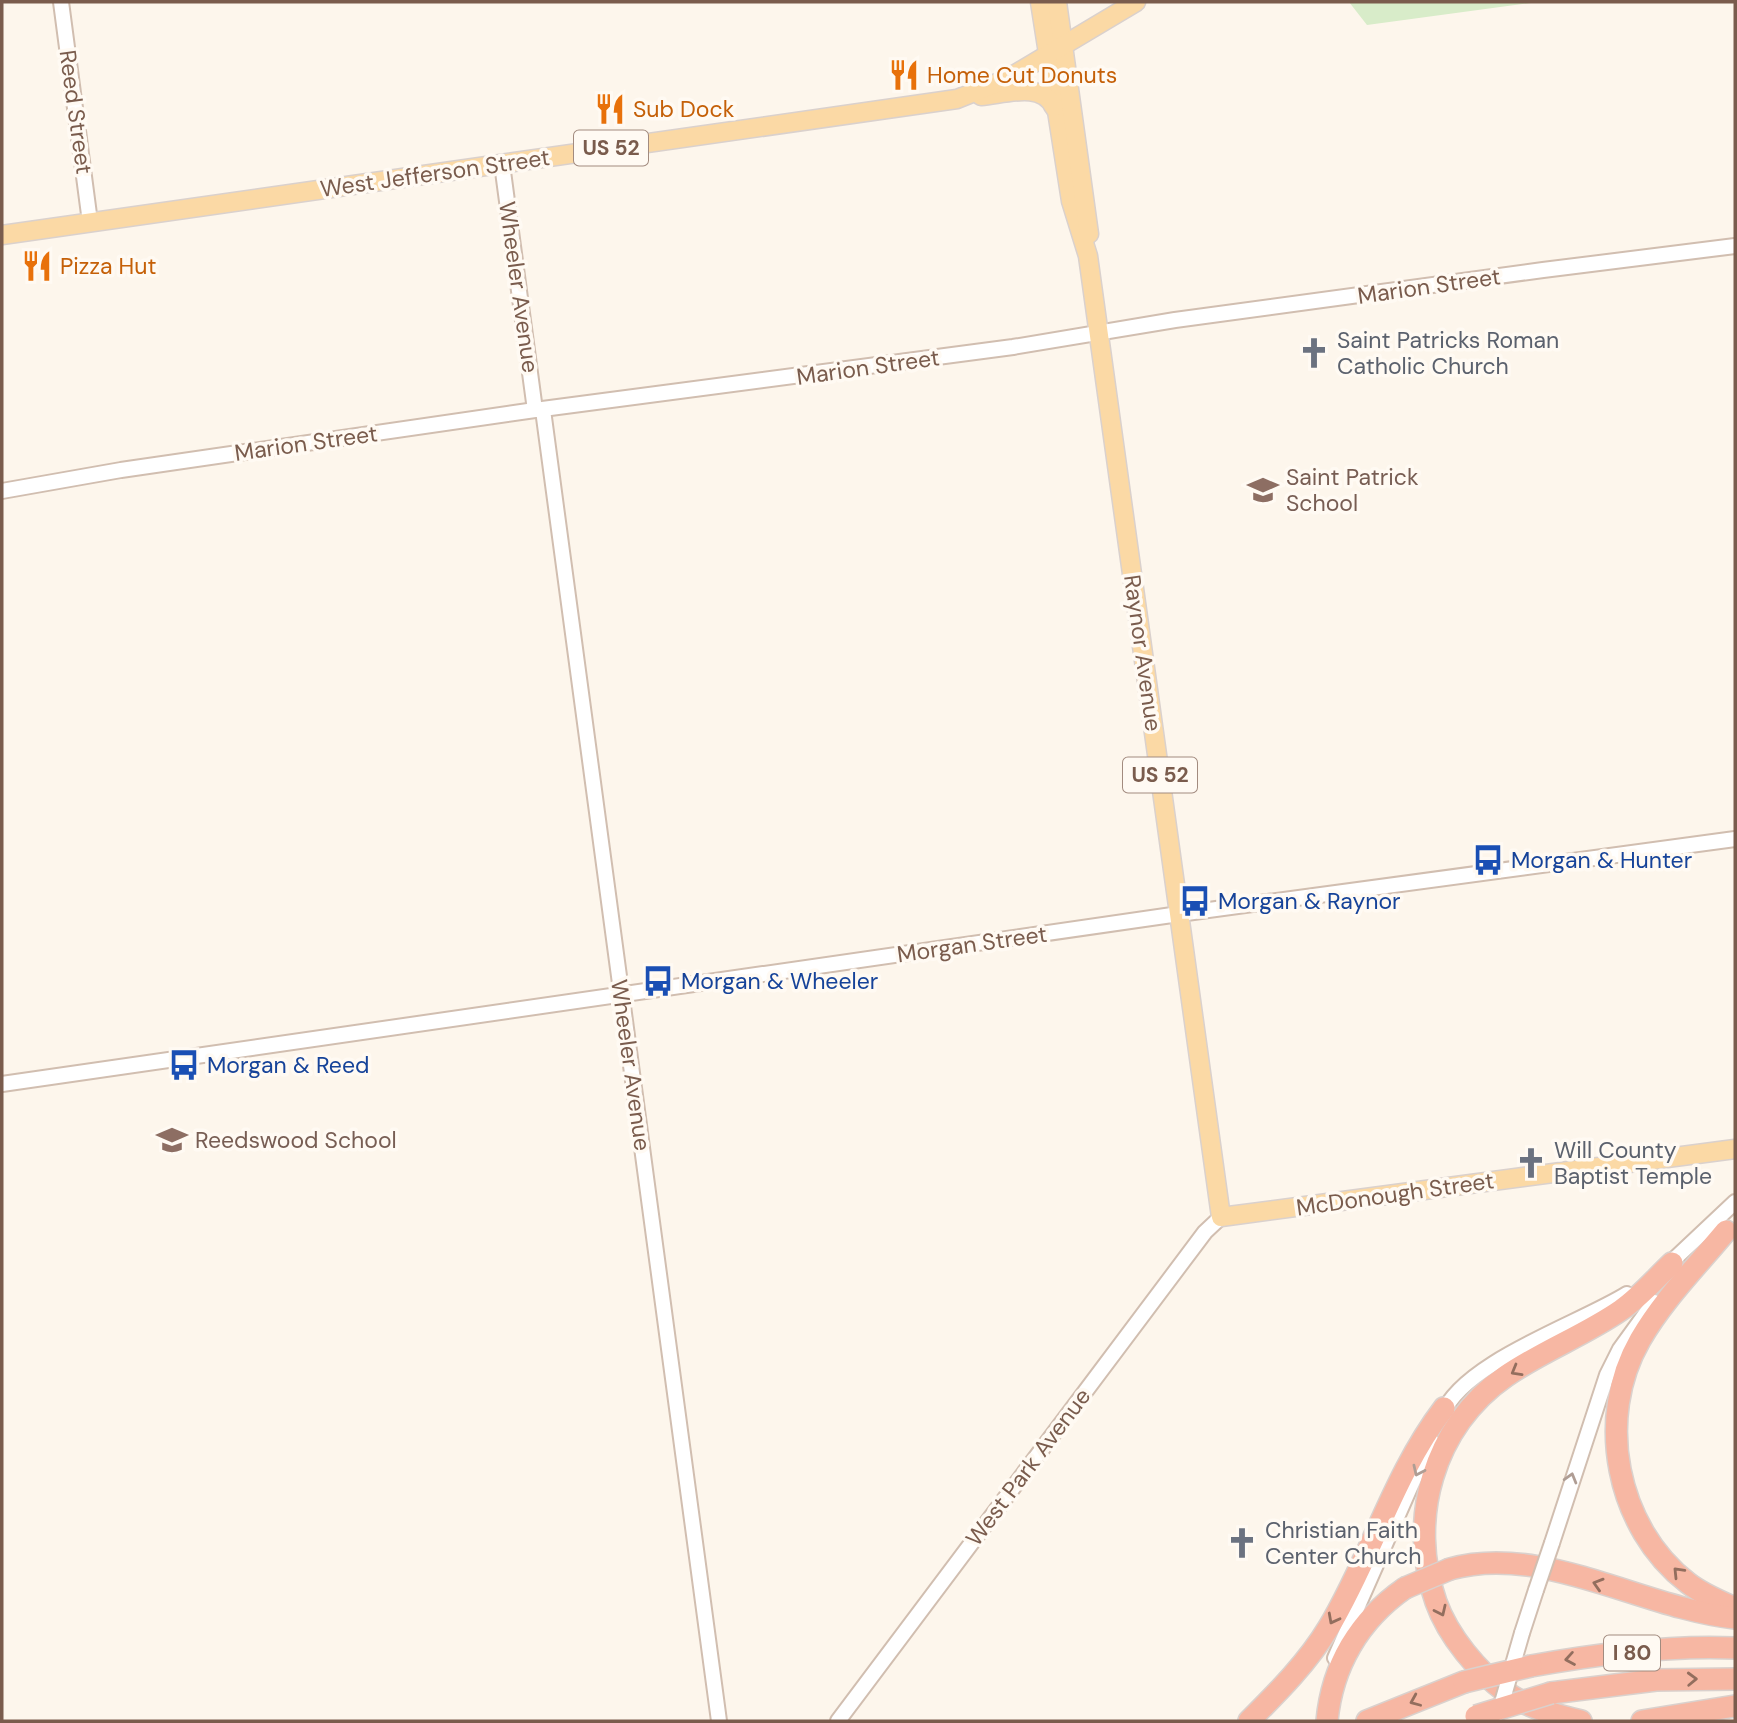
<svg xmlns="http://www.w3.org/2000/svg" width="1737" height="1723" font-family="'DM Sans',sans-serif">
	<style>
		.green { fill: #d8ecc9 }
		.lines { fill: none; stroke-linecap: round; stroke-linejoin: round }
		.minor-casing { stroke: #d1beb0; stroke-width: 18 }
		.major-casing { stroke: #dad1cd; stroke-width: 21 }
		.highway-casing { stroke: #dad1cd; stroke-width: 24 }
		.minor { stroke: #fff; stroke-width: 14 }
		.major { stroke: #fbd9a5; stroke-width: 18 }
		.highway { stroke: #f7b7a3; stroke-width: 21 }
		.minor-bridge-casing { stroke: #d1beb0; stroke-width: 18; stroke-linecap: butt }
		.highway-bridge-casing { stroke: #dad1cd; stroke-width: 24; stroke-linecap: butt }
		.minor-bridge { stroke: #fff; stroke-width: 14 }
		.highway-bridge { stroke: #f7b7a3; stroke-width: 21 }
		.oneway { stroke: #936e5e }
		.oneway2 { stroke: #af9d94 }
		.labels { text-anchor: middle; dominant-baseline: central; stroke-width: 7; stroke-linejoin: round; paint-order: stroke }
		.shield { fill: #fffaf3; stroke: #a28b7f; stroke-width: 2 }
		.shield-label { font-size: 21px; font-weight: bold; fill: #7a5c4d }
		.food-label { font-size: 23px; fill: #c56008; stroke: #fffaf3; text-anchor: start }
		.street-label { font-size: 23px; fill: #7a5c4d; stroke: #fffaf3 }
		.worship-label { font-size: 23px; fill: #5b616d; stroke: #fffaf3; text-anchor: start }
		.education-label { font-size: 23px; fill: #785e54; stroke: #fffaf3; text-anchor: start }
		.transit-label { font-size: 23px; fill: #164399; stroke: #fffaf3; text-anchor: start }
	</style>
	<rect width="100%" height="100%" fill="#fdf6ec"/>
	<path class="green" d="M1349 2H1538L1367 25Z"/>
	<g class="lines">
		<defs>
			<g id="minor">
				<path d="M61 2 90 222"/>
				<path d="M502 164 535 410"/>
				<path d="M543 410 719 1721"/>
				<path d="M2 491 121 470 535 410 1013 347 1175 320 1543 270 1735 246"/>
				<path d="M2 1084 1179 914 1735 839"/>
				<path d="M1667 1266 1735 1202"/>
				<path d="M1442 1415C1463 1362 1579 1324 1627 1294"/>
				<path d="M1552 1543 1607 1375 1620 1349 1654 1302"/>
				<path d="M1522 1633 1536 1590"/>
				<path d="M1335 1658 1431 1440"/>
				<path d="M838 1721 1205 1232 1221 1217"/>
			</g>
			<g id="major">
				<path d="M1040 2 1071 201 1088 256 1221 1217 1735 1149"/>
				<path d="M1057 2 1089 234"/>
				<path d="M981 96C1005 94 1042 81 1054 107"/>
				<path d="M2 235 957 99 1007 79 1136 2"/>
			</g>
			<g id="highway">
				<path d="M1726 1231C1697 1266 1663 1300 1640 1340 1595 1418 1616 1528 1688 1583 1702 1594 1719 1601 1735 1608"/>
				<path d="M1450 1569C1543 1543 1641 1608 1735 1618"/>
				<path d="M1531 1666C1597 1654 1668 1645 1735 1648"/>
				<path d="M1551 1693 1656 1680 1735 1679"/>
				<path d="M1249 1721C1278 1692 1308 1662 1329 1627 1372 1555 1393 1475 1444 1408"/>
				<path d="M1327 1721C1332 1666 1359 1620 1405 1588"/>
				<path d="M1367 1721 1464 1682"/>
				<path d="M1581 1721C1556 1715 1529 1708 1507 1693 1478 1672 1448 1636 1436 1602 1407 1520 1433 1426 1506 1376 1542 1351 1585 1335 1621 1310 1640 1297 1655 1279 1672 1263"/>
				<path d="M1642 1721 1735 1706"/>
			</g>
		</defs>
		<use href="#minor" class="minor-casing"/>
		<use href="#major" class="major-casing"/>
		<use href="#highway" class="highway-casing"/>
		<use href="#minor" class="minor"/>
		<use href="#major" class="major"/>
		<use href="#highway" class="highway"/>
		<defs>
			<g id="minor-bridge">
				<path d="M1536 1590 1552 1543"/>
				<path d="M1499 1713 1522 1633"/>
			</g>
			<g id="highway-bridge">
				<path d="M1405 1588 1450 1569"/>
				<path d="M1464 1682 1531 1666"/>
				<path d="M1476 1716 1551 1693"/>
			</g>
		</defs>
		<use href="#minor-bridge" class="minor-bridge-casing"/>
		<use href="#highway-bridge" class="highway-bridge-casing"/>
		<use href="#minor-bridge" class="minor-bridge"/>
		<use href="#highway-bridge" class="highway-bridge"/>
	</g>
	<defs><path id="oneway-chevron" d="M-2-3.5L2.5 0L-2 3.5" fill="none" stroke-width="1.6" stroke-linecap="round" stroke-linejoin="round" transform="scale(1.75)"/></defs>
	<g class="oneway">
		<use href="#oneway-chevron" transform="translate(1516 1371) rotate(150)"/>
		<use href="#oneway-chevron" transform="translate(1678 1572) rotate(-134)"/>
		<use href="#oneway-chevron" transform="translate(1598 1584) rotate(-163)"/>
		<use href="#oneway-chevron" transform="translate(1441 1611) rotate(65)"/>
		<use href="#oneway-chevron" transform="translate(1333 1619) rotate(118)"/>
		<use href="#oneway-chevron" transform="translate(1570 1659) rotate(170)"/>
		<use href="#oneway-chevron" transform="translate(1692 1679) rotate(-2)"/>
		<use href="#oneway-chevron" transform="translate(1415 1701) rotate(157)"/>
	</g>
	<g class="oneway2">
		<use href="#oneway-chevron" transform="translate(1418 1471) rotate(115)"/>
		<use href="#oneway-chevron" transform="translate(1571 1478) rotate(-74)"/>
	</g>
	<defs>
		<symbol id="restaurant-bare" viewBox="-9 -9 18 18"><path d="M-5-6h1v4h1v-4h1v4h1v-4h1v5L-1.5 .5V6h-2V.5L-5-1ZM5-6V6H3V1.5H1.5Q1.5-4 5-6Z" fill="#e8710a" stroke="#fffaf3" stroke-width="2.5" paint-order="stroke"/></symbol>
		<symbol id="church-bare" viewBox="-9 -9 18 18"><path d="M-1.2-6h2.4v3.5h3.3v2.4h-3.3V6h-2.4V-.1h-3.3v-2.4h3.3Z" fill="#6b7280" stroke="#fffaf3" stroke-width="2.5" paint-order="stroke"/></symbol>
		<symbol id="school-bare" viewBox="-9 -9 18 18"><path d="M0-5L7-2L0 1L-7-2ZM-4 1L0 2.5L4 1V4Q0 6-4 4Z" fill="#8d6e63" stroke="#fffaf3" stroke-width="2.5" paint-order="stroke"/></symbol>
		<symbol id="bus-bare" viewBox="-9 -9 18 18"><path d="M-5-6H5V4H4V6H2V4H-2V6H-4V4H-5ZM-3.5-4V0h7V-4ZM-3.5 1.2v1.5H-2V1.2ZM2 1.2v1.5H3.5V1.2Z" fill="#1a4fb4" stroke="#fffaf3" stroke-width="2.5" paint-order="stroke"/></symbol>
	</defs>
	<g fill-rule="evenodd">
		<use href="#restaurant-bare" x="882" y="53" width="44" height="44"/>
		<use href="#restaurant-bare" x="588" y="87" width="44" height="44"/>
		<use href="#restaurant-bare" x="15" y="244" width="44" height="44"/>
		<use href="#church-bare" x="1292" y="331" width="44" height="44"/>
		<use href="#school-bare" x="1241" y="468" width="44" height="44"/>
		<use href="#bus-bare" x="1466" y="838" width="44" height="44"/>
		<use href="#bus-bare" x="1173" y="879" width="44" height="44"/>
		<use href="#bus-bare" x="636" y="959" width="44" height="44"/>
		<use href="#bus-bare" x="162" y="1043" width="44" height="44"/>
		<use href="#school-bare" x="150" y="1118" width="44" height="44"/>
		<use href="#church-bare" x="1509" y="1141" width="44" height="44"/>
		<use href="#church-bare" x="1220" y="1521" width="44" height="44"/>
	</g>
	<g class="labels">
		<g class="shield">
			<rect x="574" y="130.5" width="74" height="35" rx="5"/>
			<rect x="1123" y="757.5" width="74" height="35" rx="5"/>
			<rect x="1604" y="1635.5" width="56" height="35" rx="5"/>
		</g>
		<g class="shield-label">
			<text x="611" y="148">US 52</text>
			<text x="1160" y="775">US 52</text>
			<text x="1632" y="1653">I 80</text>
		</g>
		<g class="food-label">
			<text x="927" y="75">Home Cut Donuts</text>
			<text x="633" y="109">Sub Dock</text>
			<text x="60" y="266">Pizza Hut</text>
		</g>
		<g class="street-label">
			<text transform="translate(76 112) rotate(82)">Reed Street</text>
			<text transform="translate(435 173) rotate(-8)">West Jefferson Street</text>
			<text transform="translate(1429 286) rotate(-8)">Marion Street</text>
			<text transform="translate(519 287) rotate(82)">Wheeler Avenue</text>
			<text transform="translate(868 367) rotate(-8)">Marion Street</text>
			<text transform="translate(306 443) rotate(-8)">Marion Street</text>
			<text transform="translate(1143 653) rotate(82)">Raynor Avenue</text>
			<text transform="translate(972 944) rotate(-8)">Morgan Street</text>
			<text transform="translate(631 1065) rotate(82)">Wheeler Avenue</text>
			<text transform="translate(1395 1194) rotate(-8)">McDonough Street</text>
			<text transform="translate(1028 1467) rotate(-53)">West Park Avenue</text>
		</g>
		<g class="worship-label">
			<text x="1337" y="340">Saint Patricks Roman<tspan x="1337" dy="26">Catholic Church</tspan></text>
			<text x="1554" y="1150">Will County<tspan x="1554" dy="26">Baptist Temple</tspan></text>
			<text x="1265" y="1530">Christian Faith<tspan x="1265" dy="26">Center Church</tspan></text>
		</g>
		<g class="education-label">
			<text x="1286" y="477">Saint Patrick<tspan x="1286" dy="26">School</tspan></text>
			<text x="195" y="1140">Reedswood School</text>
		</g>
		<g class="transit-label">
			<text x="1511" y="860">Morgan &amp; Hunter</text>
			<text x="1218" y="901">Morgan &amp; Raynor</text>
			<text x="681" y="981">Morgan &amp; Wheeler</text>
			<text x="207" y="1065">Morgan &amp; Reed</text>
		</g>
	</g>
	<rect width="1737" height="1723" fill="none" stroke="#7a5c4d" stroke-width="7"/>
</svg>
